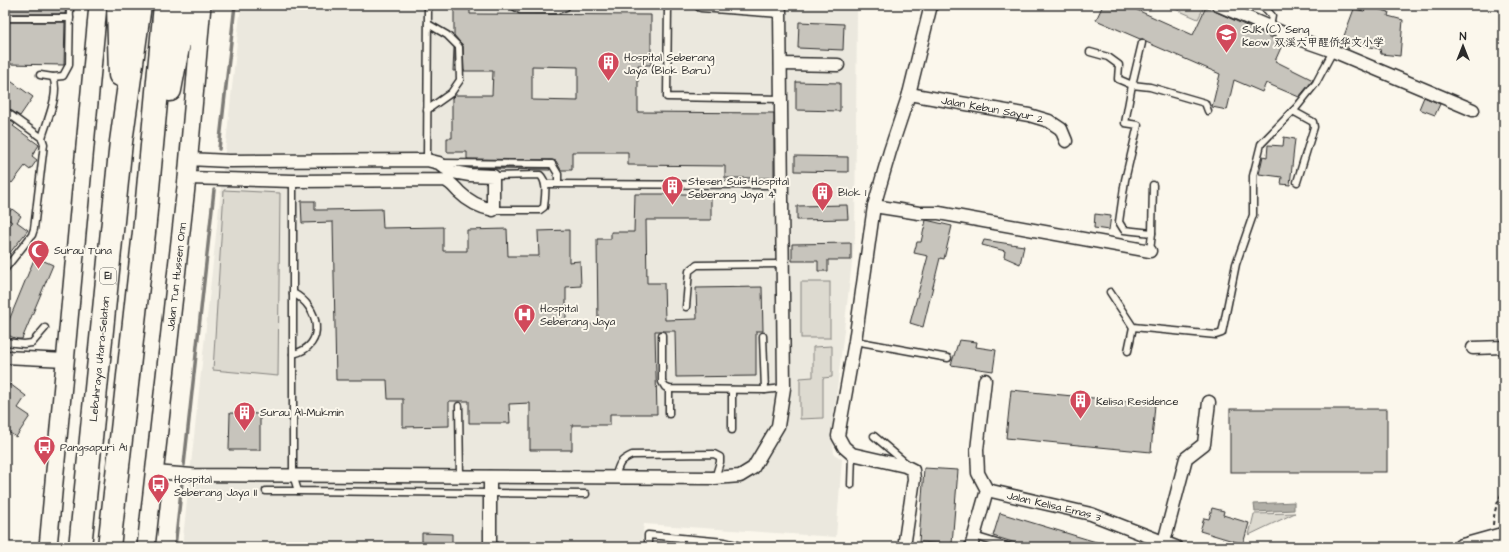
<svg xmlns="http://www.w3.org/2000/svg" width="1509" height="552" font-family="'Architects Daughter','LXGW WenKai TC',sans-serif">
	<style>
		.built { fill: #ebe8de }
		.green { fill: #dddad0; stroke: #84827e }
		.water { fill: #b1afa7; stroke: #7b7a75 }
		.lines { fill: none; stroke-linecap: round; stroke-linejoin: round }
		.stream { stroke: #7b7a75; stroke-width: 3.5 }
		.building { fill: #c7c4bc; stroke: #2b2b2b; fill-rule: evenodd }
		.service-casing { stroke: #2b2b2b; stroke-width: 9 }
		.minor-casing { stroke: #2b2b2b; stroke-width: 15 }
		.tertiary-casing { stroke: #2b2b2b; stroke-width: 18 }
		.secondary-casing { stroke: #2b2b2b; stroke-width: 20 }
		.motorway-casing { stroke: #2b2b2b; stroke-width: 25 }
		.path { stroke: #2b2b2b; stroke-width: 2; stroke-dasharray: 4 3; stroke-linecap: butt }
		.service { stroke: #fbf7ec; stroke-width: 6 }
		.minor { stroke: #fbf7ec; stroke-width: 12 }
		.tertiary { stroke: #fbf7ec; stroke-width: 15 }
		.secondary { stroke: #fbf7ec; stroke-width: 17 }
		.motorway { stroke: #fbf7ec; stroke-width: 22 }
		.labels { text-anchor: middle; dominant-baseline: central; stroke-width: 4; stroke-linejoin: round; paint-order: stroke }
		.shield { fill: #fbf7ec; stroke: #696865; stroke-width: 1 }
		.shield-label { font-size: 10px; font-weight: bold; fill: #2b2b2b }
		.poi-label { font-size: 11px; fill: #2b2b2b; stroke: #fbf7ec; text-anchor: start }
		.street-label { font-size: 11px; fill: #2b2b2b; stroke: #fbf7ec }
	</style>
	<rect width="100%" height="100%" fill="#fbf7ec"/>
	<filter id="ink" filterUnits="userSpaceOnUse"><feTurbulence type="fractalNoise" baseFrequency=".025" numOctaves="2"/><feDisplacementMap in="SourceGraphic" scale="8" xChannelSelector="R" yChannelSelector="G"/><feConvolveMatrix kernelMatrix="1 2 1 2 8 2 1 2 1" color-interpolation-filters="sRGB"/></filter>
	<g filter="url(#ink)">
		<path class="built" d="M241 5H825L857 8 855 237 832 432 834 454 842 459 836 537 644 524 641 547H182Z"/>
		<g class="green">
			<path d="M1166 5H1195L1203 9 1198 19Z"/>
			<path d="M224 190 280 193 278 376 213 370Z"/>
			<rect x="801" y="282" width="29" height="56"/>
			<path d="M832 346V377L823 378V418L800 419V378L813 377V347Z"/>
			<path d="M1295 513 1249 535 1254 514Z"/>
		</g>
		<path class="water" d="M1294 502V510L1255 512 1254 504Z"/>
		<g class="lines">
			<g class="stream">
				<path d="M219 149 235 5"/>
				<path d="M184 465 214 190"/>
				<path d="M175 547 182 482"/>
			</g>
		</g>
		<g class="building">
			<path d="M5 5H66L65 14H5Z"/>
			<path d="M454 5H470V14L651 15V65H638V112L774 113V178H725V166L628 165V152H572V170H561L556 161 552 160 467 159V152H447V138H452V98L455 95H492L493 71H464L463 46 454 35ZM532 66 578 67V101L532 100Z"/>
			<path d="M1103 5H1126L1193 35 1206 7 1283 43 1275 61 1313 80 1299 97 1266 83 1262 92 1234 80 1227 110 1212 107 1220 74 1146 42 1143 39H1140L1096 20Z"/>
			<path d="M1365 6 1389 12 1388 16 1403 20 1400 56 1381 54 1380 49 1352 43 1349 49 1341 44 1354 9 1364 11Z"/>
			<path d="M5 22H65L64 65 5 64Z"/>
			<path d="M799 22 844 24 843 50 798 48Z"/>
			<path d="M454 48 455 49V71H453Z"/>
			<path d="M5 77 33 97 20 116 5 107Z"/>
			<path d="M796 82 840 83V111L796 110Z"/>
			<path d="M1424 97 1440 104 1435 115 1419 109Z"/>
			<path d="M5 117 15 124 13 126 39 145 32 156 37 160 30 170 25 166 12 183 5 178Z"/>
			<path d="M1284 137 1295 139 1290 185 1281 184 1282 177 1259 174 1263 156 1267 157 1268 145 1283 146Z"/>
			<path d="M795 156 848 157V172L795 171Z"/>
			<path d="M478 168H549L550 170 497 169Z"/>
			<path d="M635 194H711V220H646L647 283H664L665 320 697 319 696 288 762 287 763 331H756V376L676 377 675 331H655L657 414H610V425H572V450H530V403L509 404 510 423H469V401H449V426L403 427V399H388L387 380H336L333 222 302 223 301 201H315V210H321L382 209 383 228 443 227V251H467V230L507 229 508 256H539L538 231 569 230V262L580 261 581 286 566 287V325L598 324 597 239H611V232H634Z"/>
			<path d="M847 205 848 219 797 220V206Z"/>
			<path d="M12 209 21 216 17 222 28 230 5 259V231L12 222 5 217Z"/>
			<path d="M1095 214 1111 216 1109 230 1094 228Z"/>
			<path d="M926 220 952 226 944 259 940 258 923 327 910 323 928 256 914 253 917 242H921Z"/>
			<path d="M984 240 1024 246 1020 264 1004 257 1005 251 982 245Z"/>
			<path d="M851 243V260H828V271H818V261H792V244Z"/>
			<path d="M35 257 53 265 22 339H17L5 334V330Z"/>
			<path d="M959 340 977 342 976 347 996 350 993 371 951 365Z"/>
			<path d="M10 384 26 396 18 408 30 416 16 437 5 430V391Z"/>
			<path d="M1011 390 1155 404 1151 452 1006 438Z"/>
			<rect x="1230" y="409" width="157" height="63"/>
			<path d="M230 413 260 414V450H229Z"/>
			<path d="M924 468 958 470 952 544 919 542Z"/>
			<path d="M1212 508 1224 511 1223 515 1249 523 1243 544 1200 531 1204 518 1209 519Z"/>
			<path d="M1000 513 1106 545V547H1029L993 536Z"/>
			<path d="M422 533 452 534V547H422Z"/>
		</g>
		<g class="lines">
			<defs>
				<g id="service">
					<path d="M512 5 520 10H557L566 7 567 5"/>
					<path d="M668 5 667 97 781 99"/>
					<path d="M1259 5 1267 10 1272 16 1270 27"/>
					<path d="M5 18H70"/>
					<path d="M1142 43 1132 85 1125 123 1138 125 1125 180 1119 222 1124 230 1152 233"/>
					<path d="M1090 52 1108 57 1119 65 1118 79 1132 85 1150 87 1205 103 1208 111"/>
					<path d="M53 77 63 76 69 65 70 5"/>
					<path d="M427 110 451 93 460 80 459 47 447 35 428 24"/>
					<path d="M5 111 42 138"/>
					<path d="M1293 111 1313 122 1314 127 1297 182"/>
					<path d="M427 160 428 5"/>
					<path d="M441 163 552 164 558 174V184"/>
					<path d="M493 176 540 175C548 182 545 196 544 207L540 210H493"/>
					<path d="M293 181V475L298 491 586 494"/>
					<path d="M545 184 781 185"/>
					<path d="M1150 251 1152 233 1153 185"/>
					<path d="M5 269 32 235 34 229 44 144 42 138C47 120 60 94 53 77L40 75"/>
					<path d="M1110 292 1133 327 1216 335 1222 333 1236 264 1253 215V176L1261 144 1296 108 1316 83 1333 51"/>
					<path d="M293 293C319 306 328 346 293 354"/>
					<path d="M686 307 689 271 697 265 782 264"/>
					<path d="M662 335V382L665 387 669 389 765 390 784 388"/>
					<path d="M763 336 765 390"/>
					<path d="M855 341 948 358"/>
					<path d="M5 342 24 344 32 343 45 328"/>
					<path d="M1128 351 1133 327"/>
					<path d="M669 389V414"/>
					<path d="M732 390V430"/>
					<path d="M459 406 460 477"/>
					<path d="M874 436 907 464"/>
					<path d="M615 478C619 464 619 461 632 455L714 454 720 457V462L715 478"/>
					<path d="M851 485 852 454"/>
					<path d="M266 491H298"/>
					<path d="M974 536 1010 547"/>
					<path d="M648 547V535L725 542 745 547"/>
				</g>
				<g id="minor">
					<path d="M1218 5 1290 36 1333 51 1473 110"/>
					<path d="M781 64 838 65"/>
					<path id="s1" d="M909 94 1029 115 1049 121 1061 129 1066 141"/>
					<path d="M187 178 293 181 444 180C451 182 454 187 459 192 469 202 479 207 493 210V176L470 175 453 172 445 168 439 163 427 160 229 161 188 159"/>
					<path d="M874 206 919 213H939L1150 251"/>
					<path d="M1473 348 1504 347"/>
					<path d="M5 357 65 360"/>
					<path d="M985 380 977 450 978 473 987 490"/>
					<path d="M155 472 192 475 715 478 740 476 753 468 778 426 784 388 780 11 701 5"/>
					<path id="s2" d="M987 490 1091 514 1176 547"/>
					<path d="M1164 542 1186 458 1204 444 1209 402"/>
					<path d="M490 547V477"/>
					<path d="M904 547 914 479 913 470 905 466 852 454 844 447 838 436 855 341 874 206 890 151 909 94 931 5"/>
					<path d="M971 547 987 490"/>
				</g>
				<path id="tertiary" d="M1461 547 1504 535"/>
				<g id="secondary">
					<path d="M48 547 98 5"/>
					<path id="s3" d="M146 547 187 178 202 5"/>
				</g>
				<g id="motorway">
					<path d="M118 5 120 75"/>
					<path d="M170 90 186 5"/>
					<path id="s4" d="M80 547 121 142 140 5"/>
					<path d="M109 547 144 232 165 5"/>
				</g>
			</defs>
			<use href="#service" class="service-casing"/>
			<use href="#minor" class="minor-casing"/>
			<use href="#tertiary" class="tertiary-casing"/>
			<use href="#secondary" class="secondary-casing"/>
			<use href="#motorway" class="motorway-casing"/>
			<path class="path" d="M1493 525C1494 512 1497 501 1504 490"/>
			<use href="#service" class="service"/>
			<use href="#minor" class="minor"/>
			<use href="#tertiary" class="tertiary"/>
			<use href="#secondary" class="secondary"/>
			<use href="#motorway" class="motorway"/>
		</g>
	</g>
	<defs>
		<symbol id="school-pin" viewBox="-11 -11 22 30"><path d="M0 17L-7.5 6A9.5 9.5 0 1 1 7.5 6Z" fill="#d1495b" stroke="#fbf7ec"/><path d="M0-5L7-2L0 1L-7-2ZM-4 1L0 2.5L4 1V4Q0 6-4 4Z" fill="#fff"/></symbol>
		<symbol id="building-pin" viewBox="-11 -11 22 30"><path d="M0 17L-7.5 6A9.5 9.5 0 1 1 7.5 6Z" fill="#d1495b" stroke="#fbf7ec"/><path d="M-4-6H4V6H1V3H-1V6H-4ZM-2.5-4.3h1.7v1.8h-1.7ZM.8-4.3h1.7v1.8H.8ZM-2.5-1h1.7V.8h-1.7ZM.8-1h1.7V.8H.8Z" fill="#fff"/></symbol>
		<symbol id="mosque-pin" viewBox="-11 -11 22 30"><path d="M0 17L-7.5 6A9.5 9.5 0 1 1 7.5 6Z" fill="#d1495b" stroke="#fbf7ec"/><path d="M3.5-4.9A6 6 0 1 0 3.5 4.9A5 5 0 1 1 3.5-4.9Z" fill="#fff"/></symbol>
		<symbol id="hospital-pin" viewBox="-11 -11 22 30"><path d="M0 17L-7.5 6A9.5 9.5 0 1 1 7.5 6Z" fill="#d1495b" stroke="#fbf7ec"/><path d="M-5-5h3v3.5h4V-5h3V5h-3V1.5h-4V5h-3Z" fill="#fff"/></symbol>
		<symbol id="bus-pin" viewBox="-11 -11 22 30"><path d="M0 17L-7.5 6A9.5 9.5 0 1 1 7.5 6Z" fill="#d1495b" stroke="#fbf7ec"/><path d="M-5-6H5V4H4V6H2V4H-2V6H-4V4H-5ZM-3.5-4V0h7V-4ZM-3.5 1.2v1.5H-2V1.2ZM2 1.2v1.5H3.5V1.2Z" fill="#fff"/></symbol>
	</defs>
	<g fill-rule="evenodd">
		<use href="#school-pin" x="1214" y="22" width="25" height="34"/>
		<use href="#building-pin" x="596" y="50" width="25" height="34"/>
		<use href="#building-pin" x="660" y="174" width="25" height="34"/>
		<use href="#building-pin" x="810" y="180" width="25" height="34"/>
		<use href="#mosque-pin" x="26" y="238" width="25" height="34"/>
		<use href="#hospital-pin" x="512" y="302" width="25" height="34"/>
		<use href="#building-pin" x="1068" y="388" width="25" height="34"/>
		<use href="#building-pin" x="232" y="400" width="25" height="34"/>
		<use href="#bus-pin" x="32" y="434" width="25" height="34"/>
		<use href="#bus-pin" x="146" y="472" width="25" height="34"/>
	</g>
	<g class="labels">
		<rect class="shield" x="100" y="268" width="16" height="16" rx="3"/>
		<g class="shield-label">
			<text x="108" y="276">E1</text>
		</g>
		<g class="poi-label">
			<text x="1242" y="29">SJK (C) Seng<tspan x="1242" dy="13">Keow 双溪六甲醒侨华文小学</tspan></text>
			<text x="624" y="57">Hospital Seberang<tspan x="624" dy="13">Jaya (Blok Baru)</tspan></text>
			<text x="688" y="181">Stesen Suis Hospital<tspan x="688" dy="13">Seberang Jaya 4</tspan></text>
			<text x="838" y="192">Blok 1</text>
			<text x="54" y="250">Surau Tuna</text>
			<text x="540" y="308">Hospital<tspan x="540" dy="13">Seberang Jaya</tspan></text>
			<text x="1096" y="401">Kelisa Residence</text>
			<text x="260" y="412">Surau Al-Mukmin</text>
			<text x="60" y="447">Pangsapuri A1</text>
			<text x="174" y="479">Hospital<tspan x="174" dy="13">Seberang Jaya II</tspan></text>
		</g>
		<g class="street-label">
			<text stroke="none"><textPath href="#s1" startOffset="85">Jalan Kebun Sayur 2</textPath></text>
			<text stroke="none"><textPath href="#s3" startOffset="272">Jalan Tun Hussen Onn</textPath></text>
			<text stroke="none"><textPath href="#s4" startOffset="189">Lebuhraya Utara–Selatan</textPath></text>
			<text stroke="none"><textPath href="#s2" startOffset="69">Jalan Kelisa Emas 3</textPath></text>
		</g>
	</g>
	<rect width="1509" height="552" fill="none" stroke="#fbf7ec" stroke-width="20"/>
	<rect x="10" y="10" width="1489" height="532" fill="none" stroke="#2b2b2b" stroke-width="1.5" filter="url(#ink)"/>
	<g transform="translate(1463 46)" stroke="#fbf7ec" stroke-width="3" paint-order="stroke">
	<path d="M0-3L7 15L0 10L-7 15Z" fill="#2b2b2b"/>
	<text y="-6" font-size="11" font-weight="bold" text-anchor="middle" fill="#2b2b2b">N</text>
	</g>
</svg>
